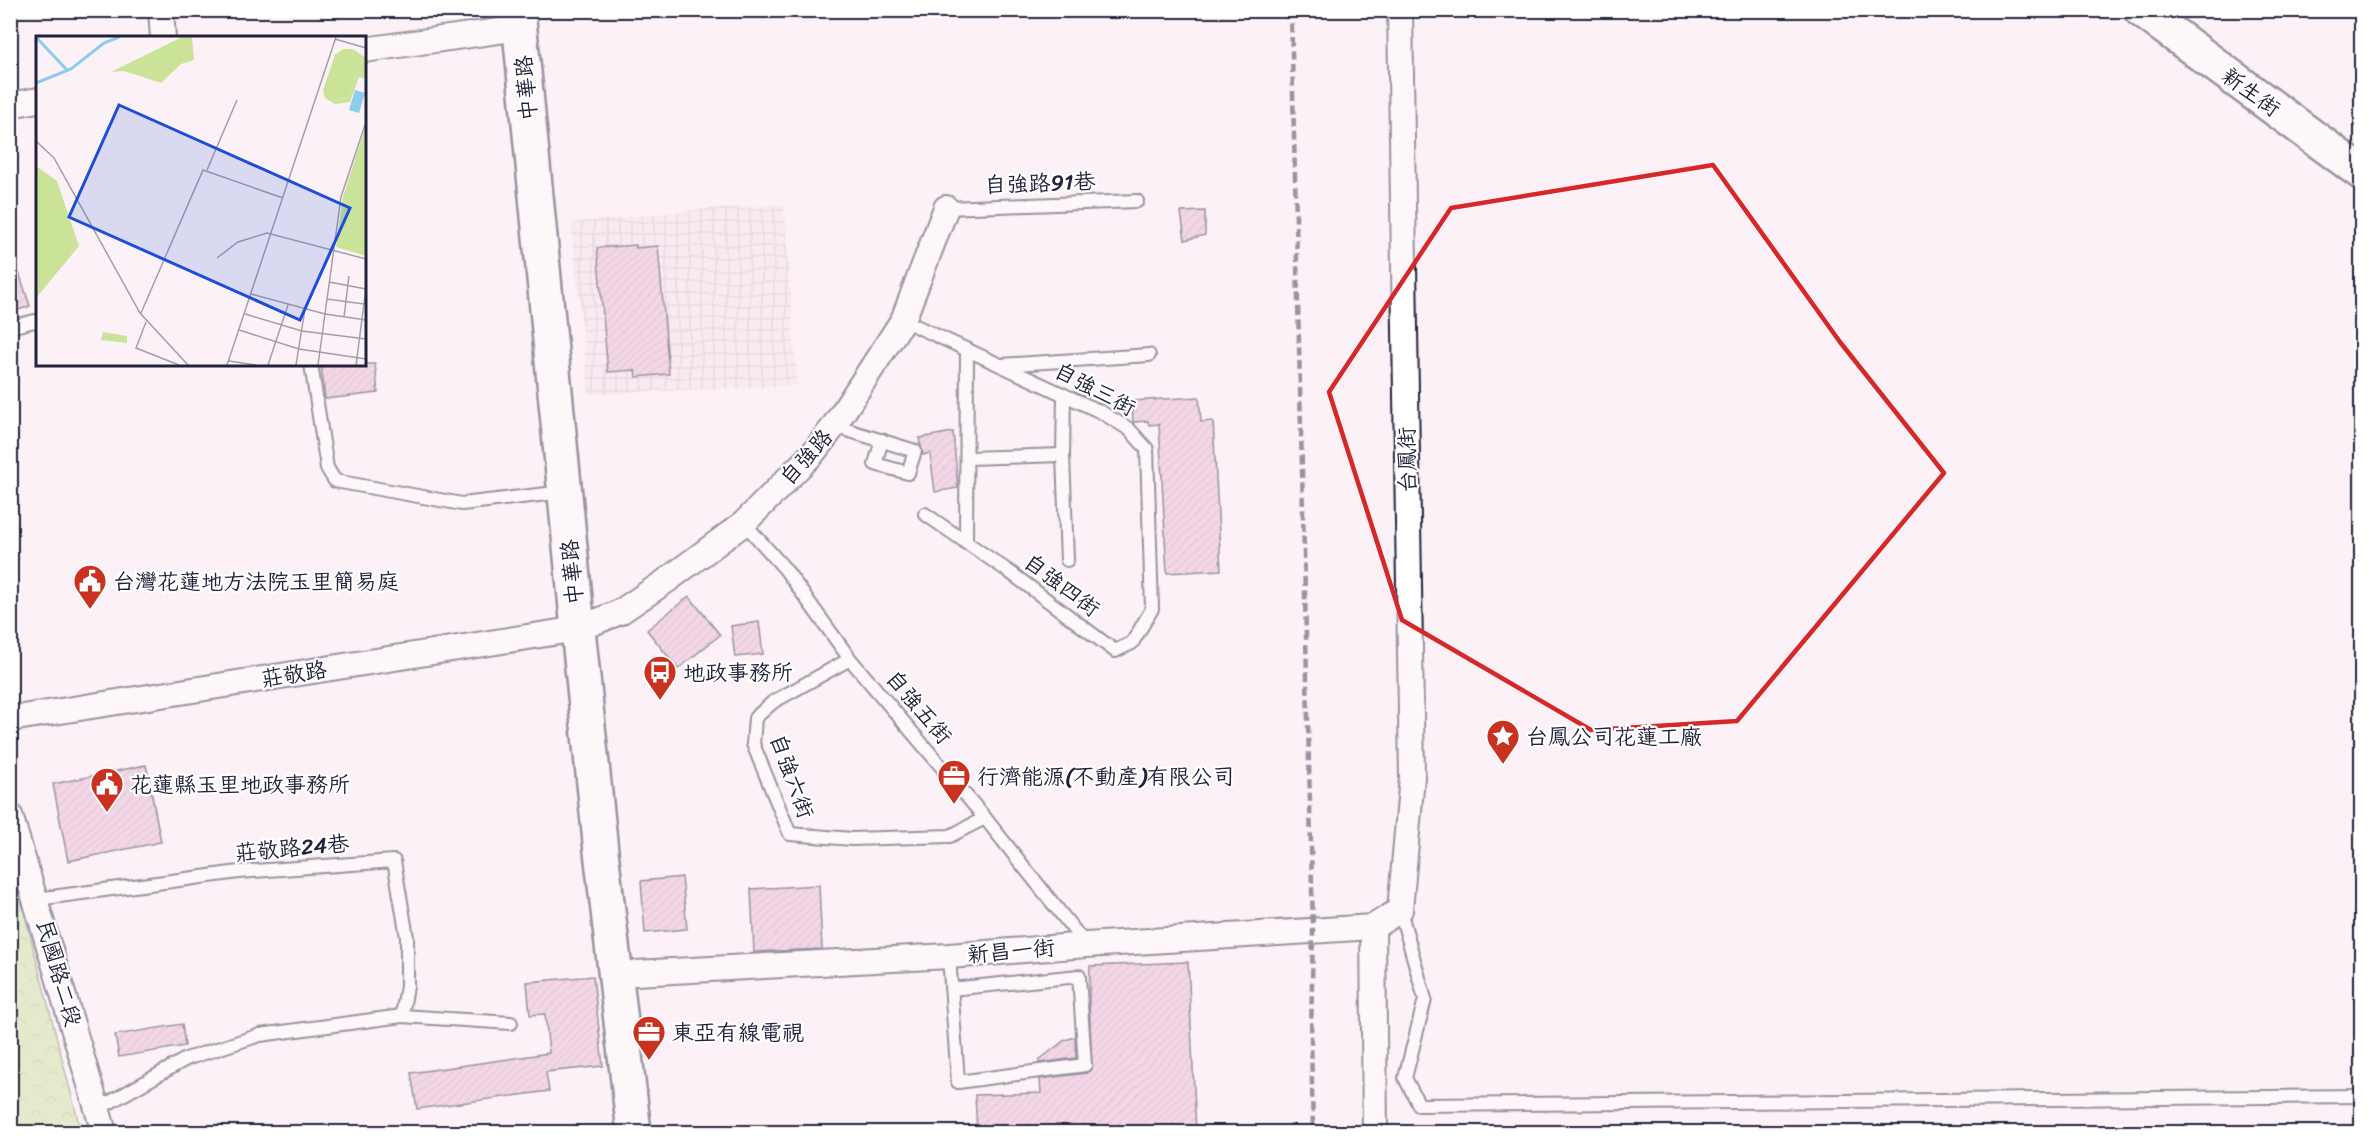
<svg xmlns="http://www.w3.org/2000/svg" width="2372" height="1143" font-family="Sriracha,'LXGW WenKai TC',sans-serif">
	<style>
		.industrial { fill: url(#industrial-grid) }
		.park { fill: url(#park-crowns); stroke: #76826a; stroke-width: 1.5 }
		.building { fill: url(#building-hatch); stroke: #22223b; stroke-width: 1.5 }
		.lines { fill: none; stroke-linecap: round; stroke-linejoin: round }
		.lane-casing { stroke: #22223b; stroke-width: 16 }
		.street-casing { stroke: #22223b; stroke-width: 28 }
		.secondary-casing { stroke: #22223b; stroke-width: 38 }
		.lane { stroke: #fff; stroke-width: 12 }
		.street { stroke: #fff; stroke-width: 24 }
		.secondary { stroke: #fff; stroke-width: 33 }
		.rail { stroke: #22223b; stroke-width: 4.5; stroke-dasharray: 9 4.5; stroke-linecap: butt }
		.marked { fill: none; stroke: #d62828; stroke-width: 4.5; stroke-linejoin: round }
		.labels { text-anchor: middle; dominant-baseline: central; stroke-width: 4.5; stroke-linejoin: round; paint-order: stroke }
		.street-label { font-size: 22px; fill: #22223b; stroke: #fff }
		.poi-label { font-size: 22px; fill: #22223b; stroke: #fff; text-anchor: start }
		.inset-river { fill: none; stroke: #8eccef; stroke-width: 3 }
		.inset-road { fill: none; stroke: #a49eab; stroke-width: 1.5 }
		.view { fill: #1d4ed8; fill-opacity: 0.15; stroke: #1d4ed8; stroke-width: 3 }
		.inset-edge { fill: none; stroke: #22223b; stroke-width: 3 }
	</style>
	<defs>
		<pattern id="industrial-grid" width="8" height="8" patternUnits="userSpaceOnUse" patternTransform="scale(1.5)"><rect width="8" height="8" fill="#f6e0ec"/><path d="M0 4h8M4 0v8" fill="none" stroke="#d3c0cb"/></pattern>
		<pattern id="park-crowns" width="20" height="18" patternUnits="userSpaceOnUse" patternTransform="scale(1.5)"><rect width="20" height="18" fill="#cbe399"/><path d="M2 6a3 3 0 1 1 6 0M12 15a3 3 0 1 1 6 0" fill="none" stroke="#aec285"/></pattern>
		<pattern id="building-hatch" width="6" height="6" patternUnits="userSpaceOnUse" patternTransform="scale(1.5)"><rect width="6" height="6" fill="#eab7d4"/><path d="M-1 1l2-2M0 6l6-6M5 7l2-2" fill="none" stroke="#c89db7"/></pattern>
	</defs>
	<rect width="100%" height="100%" fill="#fbf1f6"/>
	<filter id="ink" filterUnits="userSpaceOnUse"><feTurbulence type="fractalNoise" baseFrequency=".0167" numOctaves="2"/><feDisplacementMap in="SourceGraphic" scale="12" xChannelSelector="R" yChannelSelector="G"/><feConvolveMatrix kernelMatrix="1 2 1 2 8 2 1 2 1" color-interpolation-filters="sRGB"/></filter>
	<g filter="url(#ink)">
		<path class="industrial" d="M784 205 797 385 589 394 571 223 694 210Z"/>
		<path class="park" d="M11 862 81 1132H11Z"/>
		<g class="building">
			<path d="M1205 211V235L1185 240 1181 212Z"/>
			<path d="M636 245V248L658 246 669 374 636 377 635 370 608 372 597 248Z"/>
			<path d="M14 257 30 306 10 313V258Z"/>
			<path d="M321 364H375L378 393 325 399Z"/>
			<path d="M1199 397 1201 422 1213 421 1221 570 1167 573 1159 424 1149 425 1148 421 1133 422 1132 401Z"/>
			<path d="M953 432 958 488 935 492 930 453 923 455 919 438Z"/>
			<path d="M689 596 720 635 678 669 647 630Z"/>
			<path d="M759 622 763 654 735 657 731 626Z"/>
			<path d="M146 765 161 842 68 861 53 784Z"/>
			<path d="M682 877 687 929 645 933 641 881Z"/>
			<path d="M819 885 822 949 754 952 751 889Z"/>
			<path d="M1188 962 1196 1132H977L975 1095 1041 1093 1040 1079 1086 1073 1092 1069 1089 998 1090 966Z"/>
			<path d="M593 976 603 1066 546 1072 549 1091 417 1109 411 1073 549 1053 545 1014 530 1015 527 982Z"/>
			<path d="M182 1024 185 1046 119 1057 115 1035Z"/>
			<path d="M1075 1037 1076 1058 1039 1063V1060L1065 1040Z"/>
		</g>
		<g class="lines">
			<defs>
				<g id="lane">
					<path d="M946 208 1137 201"/>
					<path d="M903 320 1101 412 1129 429 1147 449 1152 609 1132 643 1115 651 1011 573 925 514"/>
					<path d="M10 327 35 321"/>
					<path d="M311 364 327 468 335 481 462 504 564 492"/>
					<path d="M1001 365 1149 355"/>
					<path d="M1064 395 1063 455 1067 560"/>
					<path d="M834 426 915 451 908 473 875 464 882 440"/>
					<path d="M967 458 1063 455"/>
					<path d="M744 523 785 569 850 659 985 818 1086 945"/>
					<path d="M966 543 967 349"/>
					<path d="M850 659 773 702 755 718 753 744 790 834 852 839 950 836 985 818"/>
					<path d="M37 899 239 872 394 861 407 937V986L402 1016"/>
					<path d="M1400 910 1425 999 1405 1078 1419 1105 2362 1096"/>
					<path d="M949 956 958 1082 1085 1065 1079 976 951 989"/>
					<path d="M98 1109 186 1059 260 1035 402 1016 511 1023"/>
				</g>
				<g id="street">
					<path d="M161 10 163 38"/>
					<path d="M364 50 520 28"/>
					<path d="M10 105 38 100"/>
					<path d="M10 719 578 629 620 612 666 581 744 523 813 453 834 426 903 320 946 208"/>
					<path d="M10 815 104 1132"/>
					<path d="M1373 927 1375 1132"/>
					<path d="M617 974 949 956 1086 945 1373 927 1400 910 1412 777 1400 10"/>
				</g>
				<g id="secondary">
					<path d="M518 10 578 629 601 851 634 1132"/>
					<path d="M2141 10 2362 173"/>
				</g>
			</defs>
			<use href="#lane" class="lane-casing"/>
			<use href="#street" class="street-casing"/>
			<use href="#secondary" class="secondary-casing"/>
			<use href="#lane" class="lane"/>
			<use href="#street" class="street"/>
			<use href="#secondary" class="secondary"/>
			<path class="rail" d="M1291 10 1313 929 1311 1039 1313 1132"/>
		</g>
	</g>
	<path d="M0 0H2372V1143H0ZM1713 165 1840 342 1944 473 1737 721 1591 730 1402 620 1329 392 1451 208Z" fill="#fbf1f6" fill-opacity=".55" fill-rule="evenodd"/>
	<path class="marked" d="M1713 165 1840 342 1944 473 1737 721 1591 730 1402 620 1329 392 1451 208Z"/>
	<defs>
		<symbol id="civic-pin" viewBox="-11 -11 22 30"><path d="M0 17L-7.5 6A9.5 9.5 0 1 1 7.5 6Z" fill="#c8321e" stroke="#fff"/><path d="M-.6-6.5H3V-4.5H.6V-3L4-1V1h2V6H-6V1h2V-1L-.6-3ZM-1.2 2.5V6h2.4V2.5Z" fill="#fff"/></symbol>
		<symbol id="bus-pin" viewBox="-11 -11 22 30"><path d="M0 17L-7.5 6A9.5 9.5 0 1 1 7.5 6Z" fill="#c8321e" stroke="#fff"/><path d="M-5-6H5V4H4V6H2V4H-2V6H-4V4H-5ZM-3.5-4V0h7V-4ZM-3.5 1.2v1.5H-2V1.2ZM2 1.2v1.5H3.5V1.2Z" fill="#fff"/></symbol>
		<symbol id="sight-pin" viewBox="-11 -11 22 30"><path d="M0 17L-7.5 6A9.5 9.5 0 1 1 7.5 6Z" fill="#c8321e" stroke="#fff"/><path d="M0-6L1.8-2.2L6-1.7L2.9 1.2L3.7 5.4L0 3.3L-3.7 5.4L-2.9 1.2L-6-1.7L-1.8-2.2Z" fill="#fff"/></symbol>
		<symbol id="office-pin" viewBox="-11 -11 22 30"><path d="M0 17L-7.5 6A9.5 9.5 0 1 1 7.5 6Z" fill="#c8321e" stroke="#fff"/><path d="M-6-3h4V-5.5h4V-3h4V5H-6ZM-1-4.5V-3h2v-1.5ZM-6 0V1H6V0Z" fill="#fff"/></symbol>
	</defs>
	<g fill-rule="evenodd">
		<use href="#civic-pin" x="71" y="562" width="38" height="52"/>
		<use href="#bus-pin" x="641" y="653" width="38" height="52"/>
		<use href="#sight-pin" x="1484" y="717" width="38" height="52"/>
		<use href="#office-pin" x="935" y="757" width="38" height="52"/>
		<use href="#civic-pin" x="88" y="765" width="38" height="52"/>
		<use href="#office-pin" x="630" y="1013" width="38" height="52"/>
	</g>
	<g class="labels">
		<g class="street-label">
			<text transform="translate(526 88) rotate(-95)">中華路</text>
			<text transform="translate(2251 92) rotate(36)">新生街</text>
			<text transform="translate(1040 183) rotate(-2)">自強路91巷</text>
			<text transform="translate(1095 389) rotate(28)">自強三街</text>
			<text transform="translate(806 457) rotate(-48)">自強路</text>
			<text transform="translate(1407 460) rotate(-91)">台鳳街</text>
			<text transform="translate(572 572) rotate(-95)">中華路</text>
			<text transform="translate(1062 585) rotate(37)">自強四街</text>
			<text transform="translate(294 674) rotate(-9)">莊敬路</text>
			<text transform="translate(919 707) rotate(50)">自強五街</text>
			<text transform="translate(792 776) rotate(70)">自強六街</text>
			<text transform="translate(292 848) rotate(-5)">莊敬路24巷</text>
			<text transform="translate(1011 951) rotate(-5)">新昌一街</text>
			<text transform="translate(59 973) rotate(74)">民國路二段</text>
		</g>
		<g class="poi-label">
			<text x="113" y="581">台灣花蓮地方法院玉里簡易庭</text>
			<text x="683" y="672">地政事務所</text>
			<text x="1526" y="736">台鳳公司花蓮工廠</text>
			<text x="977" y="776">行濟能源(不動產)有限公司</text>
			<text x="130" y="784">花蓮縣玉里地政事務所</text>
			<text x="672" y="1032">東亞有線電視</text>
		</g>
	</g>
	<g transform="translate(36 36)">
		<rect width="330" height="330" fill="#fbf1f6"/>
		<path d="M146 1H156L158 24 145 28 125 47 88 35 75 36ZM312 16 322 21 325 27 313 61 300 65 290 55 302 20ZM67 296 91 300V307L65 304Z" fill="#cbe399"/>
		<path d="M0 130 21 145 43 210 0 262Z" fill="#cbe399"/>
		<path d="M330 89V220L300 211 307 161Z" fill="#cbe399"/>
		<path d="M307 13H317L330 22V43L323 41 314 66 299 68 289 62 287 54 299 19ZM316 17 325 27 313 61 300 65 291 55 302 20ZM330 135V167L321 160 318 143 319 136ZM330 177V181L317 184 315 192 330 208 313 203 310 191 316 179Z" fill="#cbe399" fill-rule="evenodd"/>
		<path d="M319 54 329 57 323 77 313 74Z" fill="#8eccef"/>
		<path class="inset-river" d="M0 1 31 34M0 47 35 33 68 7 83 1"/>
		<path class="inset-road" d="M299 3 330 12M0 105 18 122 104 277 152 329M171 134 201 64M181 222 202 206 231 197 330 223M293 246 330 253M215 258 289 278 330 284M291 263 328 268M105 277 167 134 247 162M209 278 266 295 330 303M308 281 313 240M110 286 100 312 143 329M203 294 263 313 330 323M193 325 220 329M191 329 300 1M232 329 252 269M260 329 269 273M282 329 305 161 330 86M320 329 330 252"/>
		<path class="view" d="M83 69 314 172 264 284 33 181Z"/>
		<rect width="330" height="330" class="inset-edge"/>
	</g>
	<rect width="2372" height="1143" fill="none" stroke="#fff" stroke-width="36"/>
	<rect x="18" y="18" width="2336" height="1107" fill="none" stroke="#22223b" stroke-width="2" filter="url(#ink)"/>
</svg>
